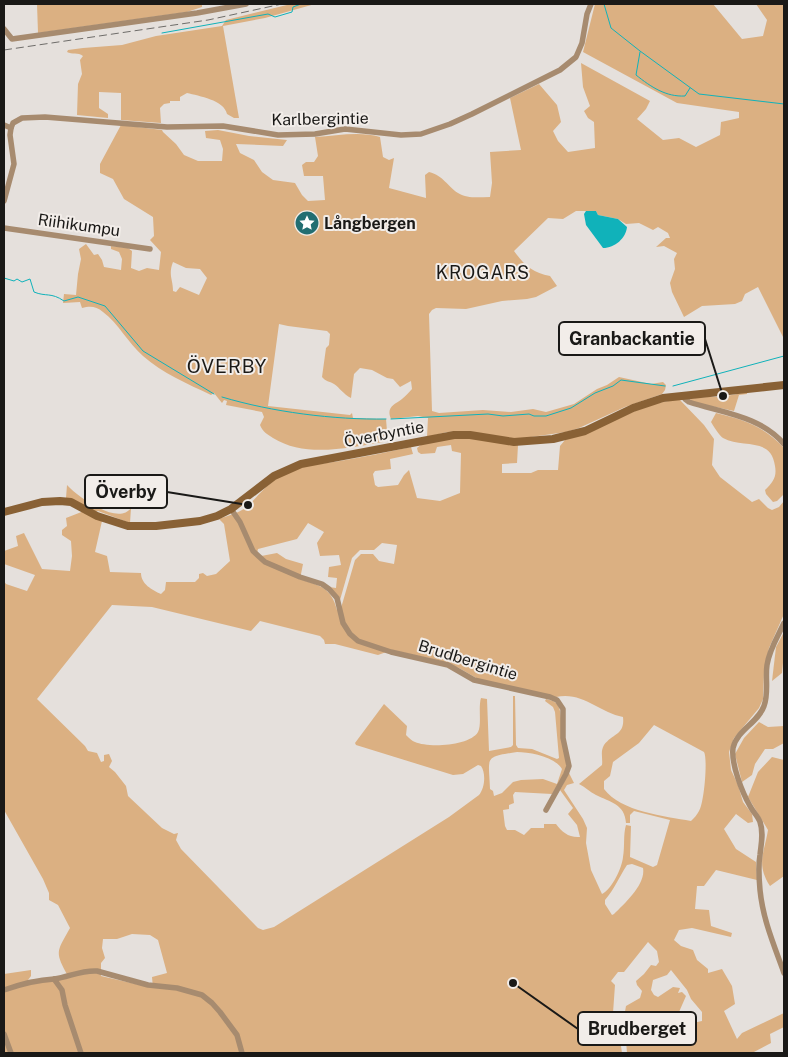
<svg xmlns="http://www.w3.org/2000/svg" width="788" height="1057" font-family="'Public Sans',sans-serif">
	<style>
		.green { fill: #dbb082; fill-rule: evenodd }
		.water { fill: #10b2ba }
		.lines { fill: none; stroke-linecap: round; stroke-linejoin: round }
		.stream { stroke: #10b2ba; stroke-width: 1 }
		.street { stroke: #a78b6f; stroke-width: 5.5 }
		.secondary { stroke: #896135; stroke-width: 8 }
		.rail { stroke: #6e6c69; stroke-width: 1; stroke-dasharray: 8 4; stroke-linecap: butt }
		.labels { text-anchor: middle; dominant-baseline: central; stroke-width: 4; stroke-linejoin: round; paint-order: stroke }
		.street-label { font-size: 16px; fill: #1a1917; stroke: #f2ede9 }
		.poi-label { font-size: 16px; font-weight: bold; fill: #1a1917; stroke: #f2ede9; text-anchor: start }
		.neighbourhood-label { font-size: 18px; letter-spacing: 1px; fill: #1a1917; stroke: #f2ede9 }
		.quarter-label { font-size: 19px; letter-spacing: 1px; fill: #1a1917; stroke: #f2ede9 }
		.leader { fill: none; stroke: #1a1917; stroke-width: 2 }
		.callout-dot { fill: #1a1917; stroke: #f2ede9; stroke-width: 2 }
		.callout { fill: #f2ede9; stroke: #1a1917; stroke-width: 2 }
		.callout-label { font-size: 18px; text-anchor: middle; font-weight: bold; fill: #1a1917 }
	</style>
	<rect width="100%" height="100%" fill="#e5e0dc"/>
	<g class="green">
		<path d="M37 4H202V7L187 12 38 33Z"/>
		<path d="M291 4H315L265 18 223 26 239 118H234L227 114C224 100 199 96 187 93L180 97V101H170V103L164 104 160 108 161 123 121 120V93L99 92V108L108 114V118L77 115 78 84 82 74 80 60 83 56C78 52 72 55 67 52L68 50 83 48 122 45 156 36 222 26 226 20Z"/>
		<path d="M595 4H713L742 39 763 36 767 20 756 4H784V339L758 287 745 294 742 301 735 304 702 306 684 317 672 292 670 283 675 269 674 259 677 253 664 246 656 247 666 238H670L668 233 658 227 653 230 639 223 626 224 618 219 598 215 596 211H576L563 219 548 218 514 251C524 265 533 273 550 276L557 286 536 297 527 299 502 301 466 309 436 308 432 310 429 314 432 411 439 413 483 410 511 412 533 409 546 412 574 404 597 389 607 385 619 377 651 384 663 382 666 385 665 390 662 394 625 407 579 428 566 432 517 439 466 431 447 432 427 437 428 418 418 416 391 419C386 407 394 405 402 399 406 396 409 392 412 389L411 381 400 387 393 379 387 378 372 370 360 368 354 374 351 398C343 394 340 388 334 384 329 381 326 382 322 377L326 348 329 345 330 334 327 331 288 326 279 324 268 406 350 415 352 413 353 418 386 419 387 431 383 442C347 448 305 458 273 438 267 434 263 432 260 425L264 417 262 412 226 405 227 401 224 400 222 403 214 393 211 395C188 384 162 373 143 356 128 343 119 324 103 312 96 306 90 306 82 308L80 302 63 303 64 294 76 295 78 274 81 259 79 249 86 244 94 255 98 254 102 260 104 267 121 270 122 259 119 252 111 249V246L128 248 132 251 131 268 139 271 147 268 159 270 161 252 150 240 154 236 153 217 124 199 113 179 100 173V164L121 125 162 130 163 132 176 144 184 155 198 161H222L223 149 220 140 206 138 205 131 218 130 249 136 287 140 283 146 236 144 240 153 254 160 262 172 273 180 295 183 302 195 308 201 325 200 323 176H304L302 165 306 162H314L318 156 315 137C337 136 359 131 380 137L383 157 389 160 394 158 389 188 426 198 425 175 429 172C444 176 447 186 458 193 468 199 479 197 490 197L492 183 490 152 521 150 510 98 539 84 557 105 561 122 553 131 558 141 568 152 595 148 594 122 588 118 584 111 590 106 583 87 581 63 650 101 646 109 637 119 663 140 679 138 696 147 720 135 721 122 739 118V112L677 103 583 52ZM173 262 186 268 200 269 207 278 199 295 180 287 176 292 173 291C173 279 168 275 173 262Z"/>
		<path d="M747 392V394L739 395 734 411 692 402 690 399C699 397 706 397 714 397 725 397 736 394 747 392Z"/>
		<path d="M674 400H680L704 425 714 439 712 465 720 477 752 502 759 499 768 508 772 510 779 507 784 501V614L769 648 764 672 763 699 759 708 734 738 729 752 731 770 738 785 743 802 752 814 753 822 748 823 736 814 724 829 736 849 756 862 757 880 716 870 704 886H697L695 909 709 910 711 926 732 933 731 937 692 928 679 930 674 940 681 946 693 950 697 960 708 969V973L722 969 732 986 735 1004 724 1011 737 1039 742 1033 784 1013V1027L770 1034 771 1043 752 1053H627L624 1017 626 1006 640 998 642 991 637 985 636 981 644 974 651 965 656 966 659 962 657 951 648 942 624 972H618L611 981 615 985 613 1013 602 1012 601 1016 608 1019V1028H613L618 1025 622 1053H4V974L31 970V976L28 980 68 976C54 951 57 952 70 928L58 905 49 900V893L43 879 4 810V581L6 584 27 591 35 575 4 564V551L18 546 16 536 24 533 42 569 70 571 72 556 71 541 62 535V530L67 526 66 518 84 511 102 521 95 552 107 556 110 572 141 573C141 584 152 590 161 594L165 590 166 582H195L199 578V574L203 573 207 576 216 574 230 561 224 524 219 519C229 515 243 512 250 504 262 491 274 477 291 471 307 464 323 464 340 461 364 457 387 452 411 447L413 454 390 459 391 469 375 471 373 474 375 485 378 487 398 485 404 475 409 470 417 498 440 501 460 493 461 453 452 451 451 445 437 447 435 453 421 454 418 452 417 448 422 444 461 437 518 445 517 463 502 464V473H531L538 470H558L560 446 565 440 652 404ZM308 523 324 532 317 543 320 556 339 555 341 565 329 567 328 577 337 578 336 588 329 587 340 600 352 558 360 550H374L382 543 397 545 394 564 379 561 373 554H361L355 560 341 608 337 610C331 587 320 586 300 579L303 564 286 559 277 553 256 557 258 549 297 539ZM112 605 152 607 251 631 260 621 320 636 324 640 325 644H335L378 655 392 650 441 661 459 668 478 679 556 697C582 691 599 712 623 717 625 735 613 733 604 745 600 752 603 758 602 765L579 784C585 787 590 792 596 795 610 802 625 804 626 823H630V815L634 811 670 820 657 865 653 867 630 857 631 826 626 825C623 835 625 846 623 857 622 868 612 889 602 894L591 870 586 843 587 828 583 819 564 790 567 785 574 783 569 773 560 790 573 808 568 814 577 825 580 837C569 838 562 832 556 824H544V828H531L524 835 515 830H507L505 826 503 810 509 809V805L514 803 513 795 515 792 552 794 565 774 567 763 560 711C558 702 554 701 546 699L545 701 553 707 555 712 559 758 557 759 532 749 518 748 516 745 515 696H513V745L511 747 489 751 487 699 481 698C478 708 482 724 478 732 470 746 428 748 415 742 412 741 409 738 406 735L407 726 384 704 355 743 356 745 453 775 463 774 478 765 481 766C486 773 485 788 479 795L449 817 274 927 263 930 258 928 181 849 176 840 178 833 174 834 162 828 128 796 126 786 115 772 109 767 112 761 109 754 104 755V761L101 762 97 753 88 751 85 746 37 699ZM654 725 704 752C708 759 704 804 699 811 697 815 694 818 691 821 665 816 621 812 604 789V781L610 776 613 762 639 743ZM517 752C530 752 555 757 562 769L557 784 543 779 521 780 513 782 502 793 494 796 493 791 490 789C489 757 483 757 517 752ZM632 864 643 868C646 884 625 903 614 914L612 915 605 904V900C614 890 619 877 627 865ZM132 934 150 935 158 940 167 973 152 977 153 988 101 976V963L105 958 102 948 103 939H117ZM671 970 687 990 691 999 702 1012V1021C690 1024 685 1022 679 1012L686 996 682 992 678 993 680 988 673 987 658 997 654 995 651 990 653 980 667 975Z"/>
		<path d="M716 413C744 420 764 426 784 448V494L777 501 773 502 766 494 765 490C773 482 777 477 775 466 771 436 742 449 723 438 719 435 714 427 711 422Z"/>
		<path d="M67 485C78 497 118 526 131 508L130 523 98 511H95L66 498Z"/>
		<path d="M784 632V653L782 673 772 681 776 647Z"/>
		<path d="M759 722 768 727 784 726V743L773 749H765L755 764 752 775 742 782 735 754 744 738Z"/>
		<path d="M772 757 784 760V876L770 886C756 864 764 854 768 830L748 797 758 772Z"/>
	</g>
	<path class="water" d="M586 211H596L598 215 618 219 627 227C626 238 615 248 603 248L586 225 584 214Z"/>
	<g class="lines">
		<g class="stream">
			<path d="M604 4 611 28 640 51 699 94 784 104"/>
			<path d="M162 33 268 14 275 17 292 12 293 7 301 4"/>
			<path d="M640 52 636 75C651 87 666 97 685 96L690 88"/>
			<path d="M4 278 14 281 17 279 22 282 30 279 34 292C46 297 51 292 64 301L78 297 105 306 143 351 214 394"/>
			<path d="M673 386 784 356"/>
			<path d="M222 397C272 412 334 420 386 419"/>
			<path d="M391 419 488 414 503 416 529 414 534 416H546L571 408 595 393 613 386 621 380 665 386"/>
		</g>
		<g class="street">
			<path d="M4 29 12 39 197 13 246 4"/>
			<path d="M4 125 11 128"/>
			<path d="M4 201 14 164 10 135 11 128 13 123 22 118 45 117 167 127 223 126 278 135 315 134 345 129 401 135 421 134 450 124 472 114 560 70 576 57 582 43 587 14 591 4"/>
			<path d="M4 228 150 249"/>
			<path d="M684 395 685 399 689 402C723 413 760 416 784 444"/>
			<path d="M231 509 240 522 253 551 265 562 300 577 322 584 329 589 337 598 343 623 350 634 358 641 391 652 448 665 474 680 550 697 557 700 563 709V738L569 766 566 774 546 810"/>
			<path d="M784 623C778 636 769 650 767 665 765 678 769 693 764 706 758 723 737 730 733 748 731 764 742 792 750 806 753 812 758 816 760 822 764 833 761 844 760 855 758 866 759 879 760 890 763 920 774 945 784 973"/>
			<path d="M54 979 62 990 65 1005 81 1053"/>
			<path d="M4 990C21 984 36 980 54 979 69 977 81 970 97 971L148 985 177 988 202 995 212 1003 220 1012 237 1035 242 1053"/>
			<path d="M4 1034 11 1053"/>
		</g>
		<path class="secondary" d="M4 512 42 502 60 501 71 502 97 516 128 526H156L200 521 217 516 231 509 274 476 301 464 454 435H470L514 442 553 439 585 431 633 408 663 398 784 385"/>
		<path class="rail" d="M4 50 208 20 282 4"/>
	</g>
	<defs>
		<symbol id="sight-disc" viewBox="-11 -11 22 22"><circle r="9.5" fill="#226e72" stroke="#f2ede9"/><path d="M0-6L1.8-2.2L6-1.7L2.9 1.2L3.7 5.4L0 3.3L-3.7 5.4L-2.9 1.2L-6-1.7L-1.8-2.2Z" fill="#fff"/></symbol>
	</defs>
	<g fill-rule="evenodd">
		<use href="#sight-disc" x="293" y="209" width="28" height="28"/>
	</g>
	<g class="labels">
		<g class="street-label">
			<text transform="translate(320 119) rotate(-1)">Karlbergintie</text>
			<text transform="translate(79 225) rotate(8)">Riihikumpu</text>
			<text transform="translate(384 434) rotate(-11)">Överbyntie</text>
			<text transform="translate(468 660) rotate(17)">Brudbergintie</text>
		</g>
		<g class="poi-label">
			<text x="324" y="223">Långbergen</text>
		</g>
		<g class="neighbourhood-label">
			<text x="483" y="272">KROGARS</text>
		</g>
		<g class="quarter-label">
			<text x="227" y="366">ÖVERBY</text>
		</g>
	</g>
	<path class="leader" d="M723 396L705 339M248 505L167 492M513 983L578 1029"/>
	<g class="callout-dot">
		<circle cx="723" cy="396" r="5"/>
		<circle cx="248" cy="505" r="5"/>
		<circle cx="513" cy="983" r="5"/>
	</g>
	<g class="callout">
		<rect x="559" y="322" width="146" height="33" rx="5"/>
		<rect x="85" y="475" width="82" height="33" rx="5"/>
		<rect x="578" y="1012" width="118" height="33" rx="5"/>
	</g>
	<g class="callout-label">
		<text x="632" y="345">Granbackantie</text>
		<text x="126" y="498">Överby</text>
		<text x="637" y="1035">Brudberget</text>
	</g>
	<rect width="788" height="1057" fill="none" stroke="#1a1917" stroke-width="10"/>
</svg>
